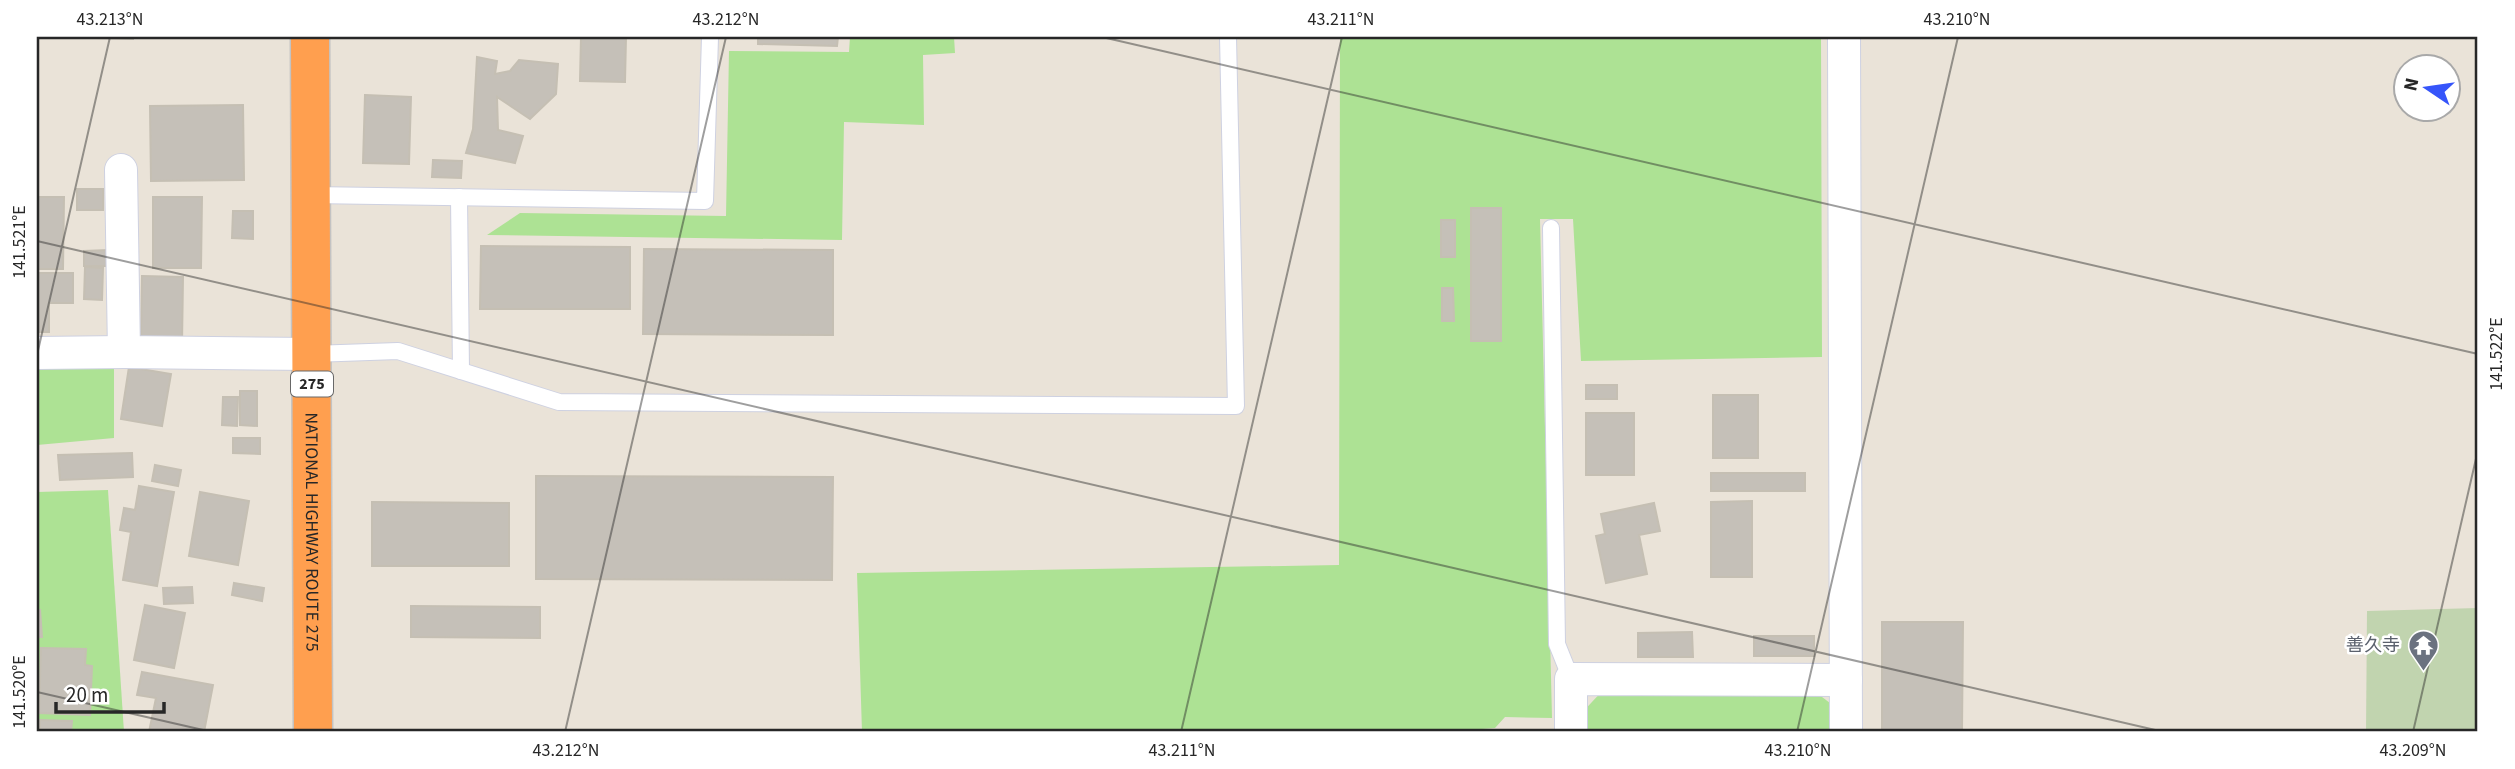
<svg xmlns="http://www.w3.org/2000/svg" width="2515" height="769" font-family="'Source Sans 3','Noto Sans JP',sans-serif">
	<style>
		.green { fill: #ade294 }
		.cemetery { fill: #c1d4af }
		.building { fill: #c5c0b8; stroke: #c5bfb3; stroke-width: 2 }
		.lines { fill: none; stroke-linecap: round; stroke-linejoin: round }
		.lane-casing { stroke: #ced1e1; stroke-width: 18 }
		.street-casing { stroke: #ced1e1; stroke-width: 34 }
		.highway-casing { stroke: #c3c3c3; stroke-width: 41 }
		.lane { stroke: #fff; stroke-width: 16 }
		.street { stroke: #fff; stroke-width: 32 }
		.highway { stroke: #ff9f4f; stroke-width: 38 }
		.ticks { fill: none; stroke: #272727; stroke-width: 2; stroke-opacity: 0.45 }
		.labels { text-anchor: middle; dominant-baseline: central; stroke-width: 5; stroke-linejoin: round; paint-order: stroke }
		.shield { fill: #fff; stroke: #686868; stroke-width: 2 }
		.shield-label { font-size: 16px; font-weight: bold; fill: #272727 }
		.street-label { font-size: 18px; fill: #272727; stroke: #fff }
		.worship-label { font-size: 18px; fill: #5b616d; stroke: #fff; text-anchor: end }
		.neatline { fill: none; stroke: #272727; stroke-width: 2.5 }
		.ticks-label { font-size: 18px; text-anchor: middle; fill: #272727 }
	</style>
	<rect width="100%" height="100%" fill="#eae3d8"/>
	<g class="green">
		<path d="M850 37H954L955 53 923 55 924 125 844 122 842 240 487 235 520 213 726 216 729 51 849 52Z"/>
		<path d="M1340 37H1821L1822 357 1581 361 1573 219H1540L1552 718 1505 717 1495 728 1444 732H862L857 573 1339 565Z"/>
		<path d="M114 365V438L37 445V367Z"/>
		<path d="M108 490 124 732H37V492Z"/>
		<path d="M1605 688 1818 694 1834 706V732H1579L1578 717Z"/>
	</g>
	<path class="cemetery" d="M2478 608V732H2366L2367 611Z"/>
	<g class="building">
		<path d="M96 37H133V39L96 38Z"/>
		<path d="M581 37H626L625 82 580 81Z"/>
		<path d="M758 37H838L837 46 758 44Z"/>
		<path d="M477 57 497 61 495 74 510 71 519 60 558 64 556 94 530 119 497 97 498 130 523 136 515 163 466 153 473 129Z"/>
		<path d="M365 95 411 97 409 164 363 163Z"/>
		<path d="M243 105 244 180 151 181 150 106Z"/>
		<path d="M433 160 462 161 461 178 432 177Z"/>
		<rect x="77" y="189" width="26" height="21"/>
		<path d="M37 197H64L63 269H37Z"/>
		<path d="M153 197H202L201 268H153Z"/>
		<rect x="1471" y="208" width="30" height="133"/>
		<path d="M233 211H253V239L232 238Z"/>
		<rect x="1441" y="220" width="14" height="37"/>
		<path d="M481 246 630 247V309H480Z"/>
		<path d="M644 249 833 250V335L643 334Z"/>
		<path d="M108 250V266H84V251Z"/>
		<path d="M85 267 103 268 102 300 84 299Z"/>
		<path d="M37 273H73V303H49V332H37Z"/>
		<path d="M142 276 183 277 182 344H141Z"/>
		<path d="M1442 288H1453L1454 321H1442Z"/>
		<path d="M129 367 171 374 162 426 121 419Z"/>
		<rect x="1586" y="385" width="31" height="14"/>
		<path d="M240 391H257V426L240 425Z"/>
		<rect x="1713" y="395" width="45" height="63"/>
		<path d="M223 397H238L237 426 222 425Z"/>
		<rect x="1586" y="413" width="48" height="62"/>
		<path d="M233 438H260V454L233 453Z"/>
		<path d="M132 453 133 477 60 480 58 455Z"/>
		<path d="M155 465 181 470 178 486 152 481Z"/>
		<rect x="1711" y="473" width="94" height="18"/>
		<path d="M536 476 833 477 832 580 536 579Z"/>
		<path d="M139 486 174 492 157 586 123 580 131 532 120 530 124 508 135 510Z"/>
		<path d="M200 492 249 501 238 565 189 556Z"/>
		<path d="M1752 501V577H1711V502Z"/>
		<path d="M372 502 509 503V566H372Z"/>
		<path d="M1654 503 1660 531 1639 535 1647 574 1606 583 1596 536 1605 534 1601 514Z"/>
		<path d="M234 583 264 588 262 601 232 595Z"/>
		<path d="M192 587 193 603 164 604 163 588Z"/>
		<path d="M145 605 185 613 174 668 134 660Z"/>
		<path d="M411 606 540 607V638L411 637Z"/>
		<path d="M37 610H40L42 637H37Z"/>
		<path d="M1882 622H1963L1962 732 1882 731Z"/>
		<path d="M1692 632 1693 657H1638V633Z"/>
		<rect x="1754" y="636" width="60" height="20"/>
		<path d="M41 648 86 649 85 665 92 666 90 715 39 713Z"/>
		<path d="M142 672 213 685 204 732H149L156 698 137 695Z"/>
		<path d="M40 720 72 721 71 732H40Z"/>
	</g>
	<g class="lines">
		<defs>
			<g id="lane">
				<path d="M311 195 705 201 710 37"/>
				<path d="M459 197 461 371"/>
				<path d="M1551 228 1557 644 1571 679"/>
				<path d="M312 354 398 351 559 402 1236 406 1228 37"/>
			</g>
			<g id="street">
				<path d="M1844 37 1846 732"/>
				<path d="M121 170 124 352 312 354"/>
				<path d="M37 353 124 352"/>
				<path d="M1571 732V679L1846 680"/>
			</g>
			<g id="highway">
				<path id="s1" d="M310 37 313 732"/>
			</g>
		</defs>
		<use href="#lane" class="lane-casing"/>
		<use href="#street" class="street-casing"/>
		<use href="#highway" class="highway-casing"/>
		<use href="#lane" class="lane"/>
		<use href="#street" class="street"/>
		<use href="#highway" class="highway"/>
	</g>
	<path class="ticks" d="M1102 37 2478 354M37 241 2164 732M37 355 110 37M37 692 212 732M565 732 726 37M1181 732 1342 37M1797 732 1958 37M2413 732 2478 450"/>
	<defs>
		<symbol id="temple-pin" viewBox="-11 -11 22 30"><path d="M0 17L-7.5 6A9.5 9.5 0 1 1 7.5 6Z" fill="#6b7280" stroke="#fff"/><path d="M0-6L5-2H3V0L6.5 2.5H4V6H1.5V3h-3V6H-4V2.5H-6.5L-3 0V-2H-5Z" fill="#fff"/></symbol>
	</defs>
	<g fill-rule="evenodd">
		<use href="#temple-pin" x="2406" y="628" width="35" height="47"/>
	</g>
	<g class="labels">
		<rect class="shield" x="291" y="371.5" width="42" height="25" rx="5"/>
		<g class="shield-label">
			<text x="312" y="384">275</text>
		</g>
		<g class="street-label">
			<text stroke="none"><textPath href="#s1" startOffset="495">NATIONAL HIGHWAY ROUTE 275</textPath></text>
		</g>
		<g class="worship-label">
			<text x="2400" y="645">善久寺</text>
		</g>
	</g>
	<rect width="2515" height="769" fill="none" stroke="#ffffff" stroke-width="77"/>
	<g transform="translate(2427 88) rotate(283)"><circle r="33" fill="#ffffff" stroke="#a9a9a9" stroke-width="2"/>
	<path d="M0-5L12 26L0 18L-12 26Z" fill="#3655fa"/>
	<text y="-10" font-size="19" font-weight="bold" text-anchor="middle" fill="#272727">N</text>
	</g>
	<path d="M56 702v10h108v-10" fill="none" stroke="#272727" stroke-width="3.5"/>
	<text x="66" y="702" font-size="21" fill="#272727" stroke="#ffffff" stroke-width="5" paint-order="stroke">20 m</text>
	<rect x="38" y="38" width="2438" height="692" class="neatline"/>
	<g class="ticks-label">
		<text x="110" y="25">43.213°N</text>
		<text x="726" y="25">43.212°N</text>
		<text x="1341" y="25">43.211°N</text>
		<text x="1957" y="25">43.210°N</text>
		<text transform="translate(19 242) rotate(-90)" y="6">141.521°E</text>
		<text transform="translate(2496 354) rotate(-90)" y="6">141.522°E</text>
		<text transform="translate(19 692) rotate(-90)" y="6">141.520°E</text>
		<text x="566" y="756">43.212°N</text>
		<text x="1182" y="756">43.211°N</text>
		<text x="1798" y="756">43.210°N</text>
		<text x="2413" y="756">43.209°N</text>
	</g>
</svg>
